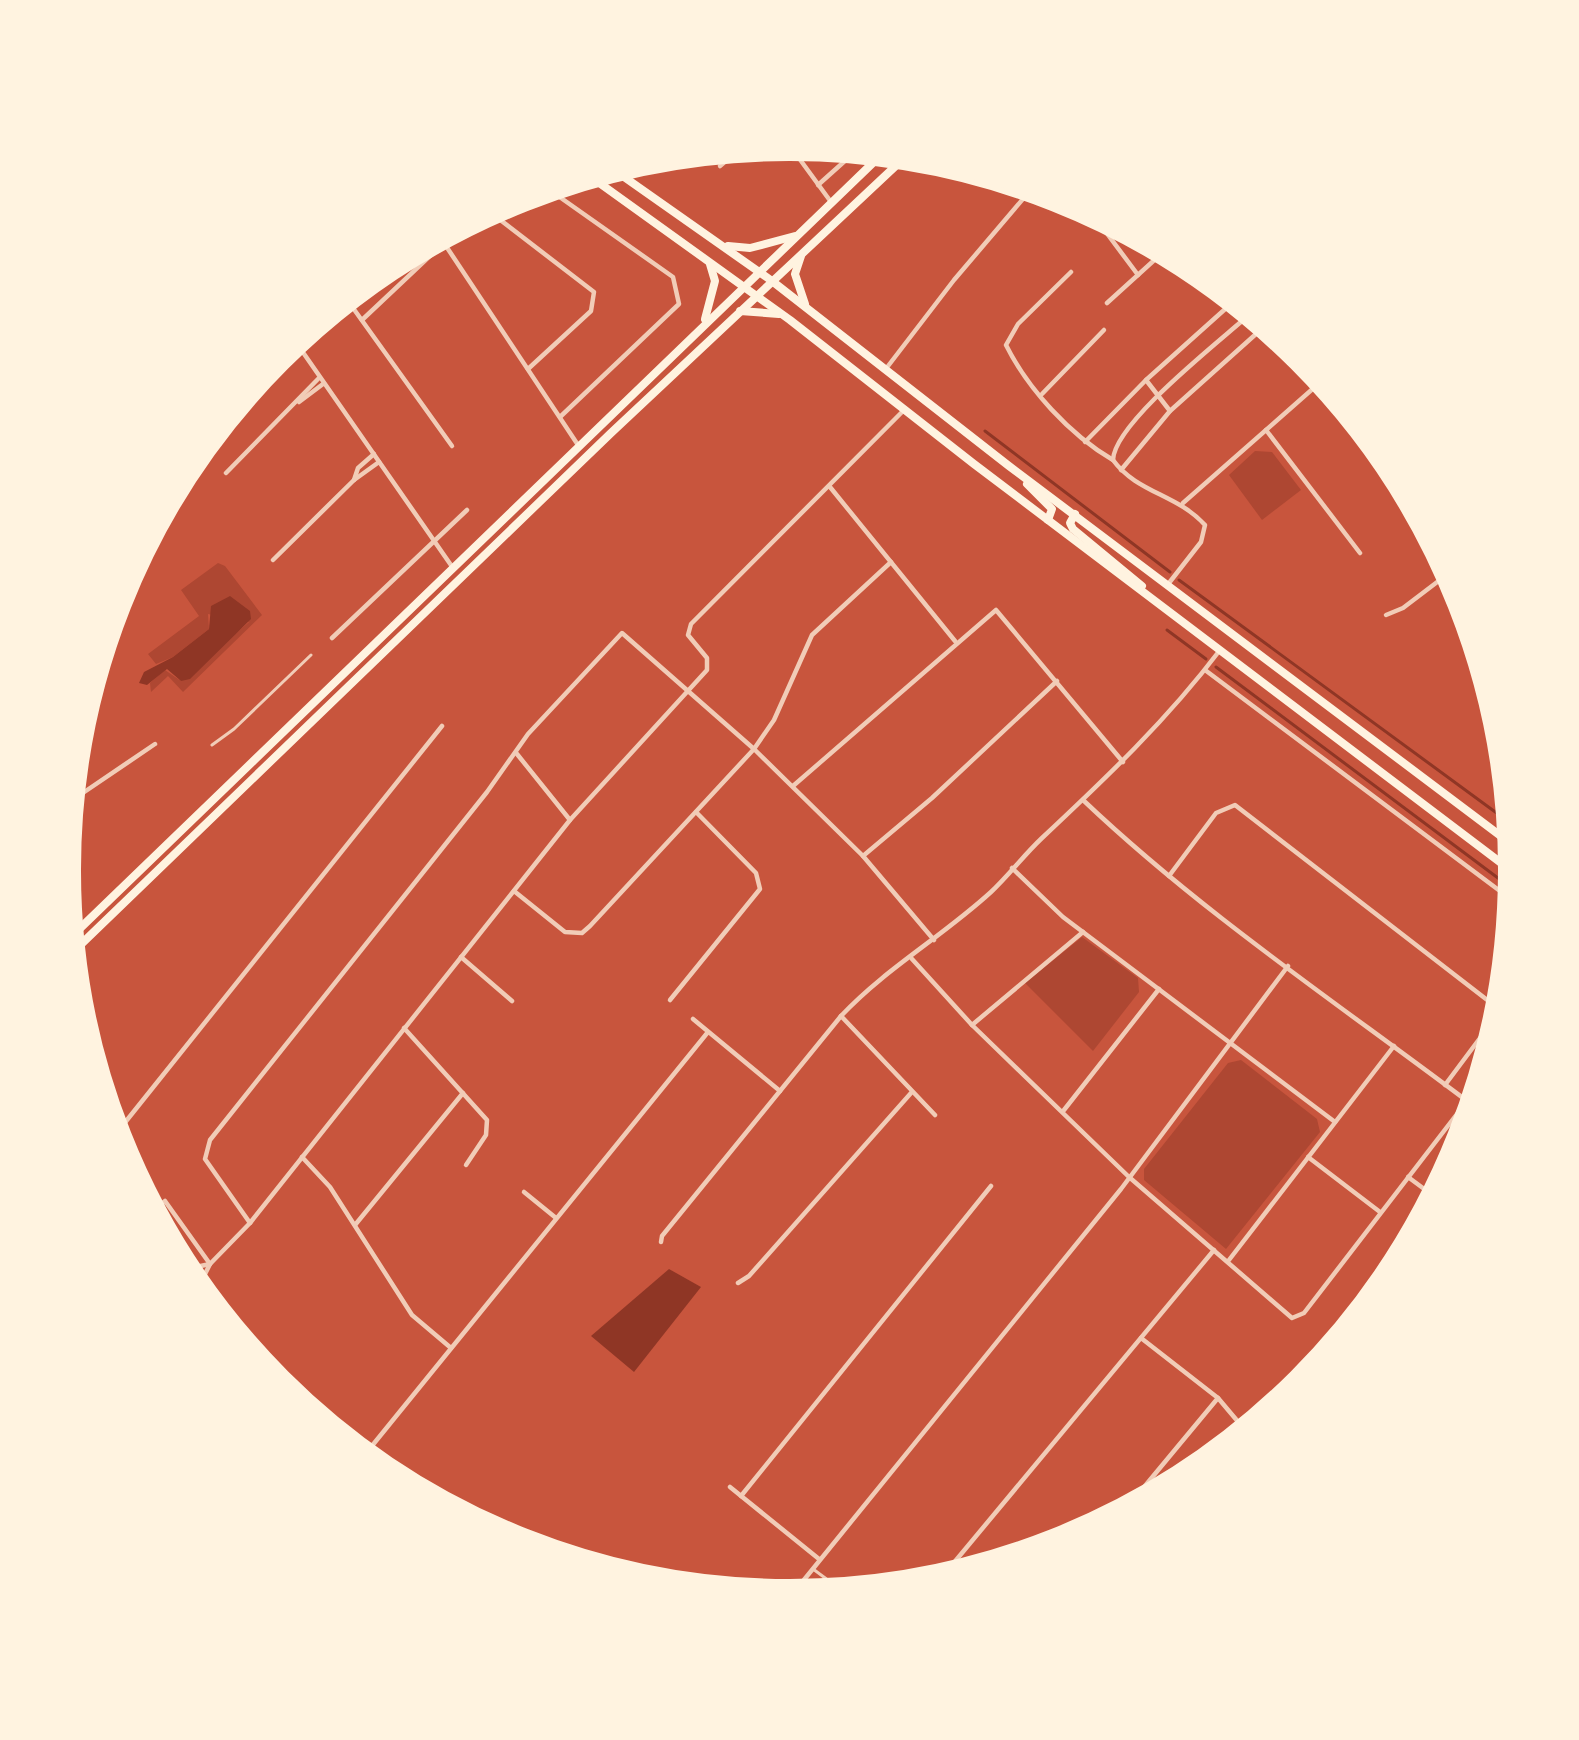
<svg xmlns="http://www.w3.org/2000/svg" width="1579" height="1740" font-family="Signika,sans-serif">
	<style>
		.green { fill: #ae4732 }
		.water { fill: #8f3625 }
		.lines { fill: none; stroke-linecap: round; stroke-linejoin: round }
		.stream { stroke: #8f3625; stroke-width: 3 }
		.service { stroke: #f1ccb7; stroke-width: 3 }
		.minor { stroke: #f1ccb7; stroke-width: 4.5 }
		.primary { stroke: #fff3e0; stroke-width: 8 }
		.rim { fill: none; stroke: #fff3e0; stroke-width: 6 }
	</style>
	<rect width="100%" height="100%" fill="#c8553d"/>
	<g class="green">
		<path d="M1255 451 1272 452 1301 490 1262 520 1229 475Z"/>
		<path d="M218 563 225 566 262 615 183 692 168 676 151 692 150 683 165 670 181 681 249 622 208 614 209 629 173 657 156 664 148 654 199 616 181 590Z"/>
		<path d="M1082 937 1138 978 1139 992 1093 1051 1025 983Z"/>
		<path d="M1241 1060 1317 1119 1320 1132 1226 1249 1144 1180V1169L1228 1063Z"/>
	</g>
	<g class="water">
		<path d="M230 596 250 611 251 619 190 679 181 681 167 669 147 685 139 683 144 672 173 657 209 629 211 606Z"/>
		<path d="M669 1269 701 1287 634 1372 591 1336Z"/>
	</g>
	<g class="lines">
		<g class="stream">
			<path d="M985 431 1170 572"/>
			<path d="M1179 580 1513 825"/>
			<path d="M1167 630 1206 659"/>
			<path d="M1216 667 1518 893"/>
		</g>
		<g class="service">
			<path d="M212 745 234 729 311 655"/>
			<path d="M813 1569 844 1592"/>
		</g>
		<g class="minor">
			<path d="M785 139 831 202"/>
			<path d="M720 166 742 147"/>
			<path d="M818 185 856 151"/>
			<path d="M544 186 673 277 679 304 560 417"/>
			<path d="M1085 204 1138 275"/>
			<path d="M486 209 594 292 591 311 528 369"/>
			<path d="M444 243 578 445"/>
			<path d="M1071 272 1018 324 1006 345C1028 389 1070 435 1113 460"/>
			<path d="M348 301 452 446"/>
			<path d="M1107 303 1161 254"/>
			<path d="M362 320 466 222"/>
			<path d="M293 338 453 568"/>
			<path d="M885 370 954 280 1034 186"/>
			<path d="M1146 380 1170 411"/>
			<path d="M1042 394 1104 330"/>
			<path d="M299 402 323 384"/>
			<path d="M1266 430 1360 553"/>
			<path d="M1085 442 1146 380 1233 302"/>
			<path d="M1121 470 1170 411 1266 325"/>
			<path d="M226 473 318 379"/>
			<path d="M354 480 358 468 374 454"/>
			<path d="M830 487 955 641"/>
			<path d="M1183 503 1325 378"/>
			<path d="M273 560 354 480 379 462"/>
			<path d="M1169 583 1201 542 1205 525C1177 494 1137 493 1113 460 1114 423 1220 341 1250 314"/>
			<path d="M1386 615 1403 608 1453 570"/>
			<path d="M332 638 467 510"/>
			<path d="M1475 668 1481 663"/>
			<path d="M1205 670 1516 903"/>
			<path d="M517 754 570 820"/>
			<path d="M793 786 996 610 1123 762"/>
			<path d="M1083 800C1203 914 1343 1007 1475 1107"/>
			<path d="M71 801 155 744"/>
			<path d="M863 856 932 798 1057 681"/>
			<path d="M1012 868 1063 917 1335 1122"/>
			<path d="M1169 876 1216 813 1235 805 1495 1006"/>
			<path d="M514 891 565 932 582 933 590 926 754 749 774 720 812 635 891 562"/>
			<path d="M461 957 512 1001"/>
			<path d="M912 959 972 1025 1129 1177 1292 1318 1304 1313 1467 1101"/>
			<path d="M670 1000 760 889 756 873 696 812"/>
			<path d="M841 1016 935 1115"/>
			<path d="M693 1019 780 1091"/>
			<path d="M972 1025 1083 932"/>
			<path d="M404 1028 487 1120 486 1135 466 1165"/>
			<path d="M1445 1085 1492 1022"/>
			<path d="M1064 1110 1159 989"/>
			<path d="M111 1140 442 726"/>
			<path d="M302 1157 330 1187 412 1315 451 1348"/>
			<path d="M1308 1157 1380 1212"/>
			<path d="M1408 1177 1435 1197"/>
			<path d="M524 1192 556 1218"/>
			<path d="M153 1211 165 1201 210 1264"/>
			<path d="M250 1223 205 1159 210 1140 487 792 528 734 622 633 754 749 863 856 934 940"/>
			<path d="M355 1225 463 1093"/>
			<path d="M661 1242 662 1236 841 1016C885 969 943 936 991 892 1009 875 1024 855 1042 838 1106 778 1167 720 1220 650"/>
			<path d="M1229 1260 1394 1046"/>
			<path d="M191 1268 210 1264"/>
			<path d="M201 1282 210 1264 250 1223 570 820 707 670V658L688 635 691 624 905 409"/>
			<path d="M738 1283 749 1276 911 1093"/>
			<path d="M1141 1338 1218 1398 1245 1430"/>
			<path d="M367 1452 708 1032"/>
			<path d="M730 1487 819 1559"/>
			<path d="M741 1496 991 1186"/>
			<path d="M1125 1510 1218 1398"/>
			<path d="M947 1571 1214 1250"/>
			<path d="M786 1602 1121 1189 1288 966"/>
		</g>
		<g class="primary">
			<path d="M617 172 772 281 1009 466 1518 849"/>
			<path d="M591 177 790 320 974 464 1521 878"/>
			<path d="M728 246 750 248 795 236"/>
			<path d="M801 256 795 274 805 304"/>
			<path d="M740 311 779 314"/>
			<path d="M705 319 715 281 710 264"/>
			<path d="M1027 484 1052 509 1048 520"/>
			<path d="M1075 514 1070 523 1073 529 1142 586"/>
			<path d="M70 938 880 156"/>
			<path d="M73 952 611 433 902 160"/>
		</g>
	</g>
	<path d="M0 0H1579V1740H0ZM789 158H790A711 711 0 0 1 1501 869V871A711 711 0 0 1 790 1582H789A711 711 0 0 1 78 871V869A711 711 0 0 1 789 158Z" fill="#fff3e0" fill-rule="evenodd"/>
	<path class="rim" d="M789 158H790A711 711 0 0 1 1501 869V871A711 711 0 0 1 790 1582H789A711 711 0 0 1 78 871V869A711 711 0 0 1 789 158Z"/>
</svg>
